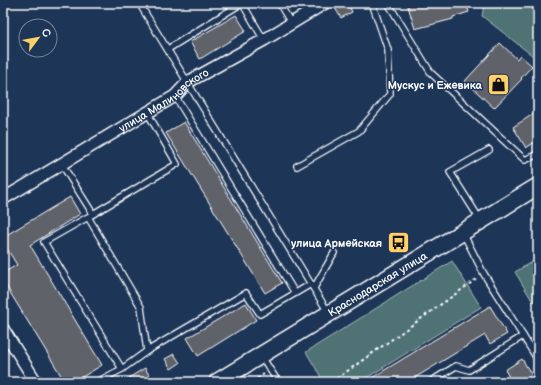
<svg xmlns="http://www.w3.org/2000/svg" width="541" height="385" font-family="'Balsamiq Sans',sans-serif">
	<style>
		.green { fill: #4f7375; stroke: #a7b9ba }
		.building { fill: #60626a; stroke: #fff }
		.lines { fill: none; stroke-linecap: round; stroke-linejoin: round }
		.lane-casing { stroke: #fff; stroke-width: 8 }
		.street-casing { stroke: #fff; stroke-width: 14 }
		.secondary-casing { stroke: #fff; stroke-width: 19 }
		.path { stroke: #fff; stroke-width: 2; stroke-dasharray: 3 3; stroke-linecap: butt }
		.lane { stroke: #1d3557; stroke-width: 5.5 }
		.street { stroke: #1d3557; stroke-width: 11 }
		.secondary { stroke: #1d3557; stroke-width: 16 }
		.labels { text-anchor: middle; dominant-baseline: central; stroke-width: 3; stroke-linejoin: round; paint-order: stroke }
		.poi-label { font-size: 11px; font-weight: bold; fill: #fff; stroke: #1d3557; text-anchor: end }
		.street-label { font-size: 11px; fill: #fff; stroke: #1d3557 }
	</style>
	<rect width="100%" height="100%" fill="#1d3557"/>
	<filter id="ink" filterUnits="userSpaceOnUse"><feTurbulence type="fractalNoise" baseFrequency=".025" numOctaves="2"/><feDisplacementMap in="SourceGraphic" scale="8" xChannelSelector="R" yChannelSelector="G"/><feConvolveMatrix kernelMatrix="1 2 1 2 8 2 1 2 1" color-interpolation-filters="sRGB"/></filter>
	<g filter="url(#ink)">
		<g class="green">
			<path d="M492 3H538V60L482 16 484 6Z"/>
			<path d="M538 258V299L533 302 515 272Z"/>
			<path d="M452 261 481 307 360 382H324L306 352Z"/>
		</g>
		<g class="building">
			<path d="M345 3H348L352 12 341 18 335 8Z"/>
			<path d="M407 3H466L469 12 453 17V19L415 29Z"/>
			<path d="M236 15 246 31 200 59 190 42Z"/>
			<path d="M500 43 517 59 520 55 532 66 521 78 522 79 494 108 465 81Z"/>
			<path d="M538 111V140L526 148 513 127Z"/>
			<path d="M184 122 282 283 265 293 166 133Z"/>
			<path d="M70 197 80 214 30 245 102 365 74 382H65L3 281V273L17 265 3 242V237Z"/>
			<path d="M246 303 256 320 198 356 187 338Z"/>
			<path d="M490 306 507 334 490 344 485 335 408 382H365Z"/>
			<path d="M174 354 180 363 171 369 165 359Z"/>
			<path d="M522 359 536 382H512L505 370Z"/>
			<path d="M145 368 153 382H122Z"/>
		</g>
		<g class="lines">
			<defs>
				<g id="lane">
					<path d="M139 3 328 312"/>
					<path d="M279 3 291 23"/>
					<path d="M388 3 431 73 525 160 538 154"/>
					<path d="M168 49 242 3 264 40"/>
					<path d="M175 96 295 293"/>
					<path d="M61 163 93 214 88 217 44 242 122 369 147 351 141 307 88 217"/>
					<path d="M297 166 359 131 390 94 388 50 372 3"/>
					<path d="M93 214 177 164 147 112"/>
					<path d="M481 221 450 172 489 150"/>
					<path d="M463 233 484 274 538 360"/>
					<path d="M314 288 334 253"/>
					<path d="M3 346 11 341"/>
					<path d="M147 351 246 293 260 314 311 284"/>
					<path d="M533 351 538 348"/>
					<path d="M262 357 278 382"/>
					<path d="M97 382 122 369"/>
					<path d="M430 382 456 366 469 370 523 336"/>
				</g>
				<g id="street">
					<path id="s1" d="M3 199 175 96 188 82 264 40 325 3"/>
					<path d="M3 329 36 382"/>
				</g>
				<g id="secondary">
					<path id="s2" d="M217 382 538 186"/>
				</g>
			</defs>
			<use href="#lane" class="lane-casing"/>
			<use href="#street" class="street-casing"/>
			<use href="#secondary" class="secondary-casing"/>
			<g class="path">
				<path d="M252 382 264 374"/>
				<path d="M332 382 478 278"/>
			</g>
			<use href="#lane" class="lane"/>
			<use href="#street" class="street"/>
			<use href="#secondary" class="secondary"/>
		</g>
	</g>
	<defs>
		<symbol id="shop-square" viewBox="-11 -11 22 22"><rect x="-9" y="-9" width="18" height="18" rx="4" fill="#ffd166" stroke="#1d3557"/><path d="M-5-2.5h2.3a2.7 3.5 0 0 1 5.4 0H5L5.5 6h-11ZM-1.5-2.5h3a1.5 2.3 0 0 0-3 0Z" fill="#111"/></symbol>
		<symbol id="bus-square" viewBox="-11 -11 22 22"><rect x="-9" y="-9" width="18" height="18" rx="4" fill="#ffd166" stroke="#1d3557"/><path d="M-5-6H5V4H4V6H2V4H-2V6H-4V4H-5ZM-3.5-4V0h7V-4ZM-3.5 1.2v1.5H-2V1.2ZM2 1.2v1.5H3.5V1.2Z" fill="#111"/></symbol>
	</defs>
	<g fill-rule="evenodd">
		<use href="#shop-square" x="486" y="72" width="25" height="25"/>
		<use href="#bus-square" x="386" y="230" width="25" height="25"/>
	</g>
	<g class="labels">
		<g class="poi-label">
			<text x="482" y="85">Мускус и Ежевика</text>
			<text x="382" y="243">улица Армейская</text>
		</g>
		<g class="street-label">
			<text stroke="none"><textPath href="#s1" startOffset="189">улица Малиновского</textPath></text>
			<text stroke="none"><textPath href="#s2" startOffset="188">Краснодарская улица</textPath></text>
		</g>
	</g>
	<rect width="541" height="385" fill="none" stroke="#1d3557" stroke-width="16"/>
	<rect x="8" y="8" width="525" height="369" fill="none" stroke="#fff" stroke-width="1.5" filter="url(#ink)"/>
	<g transform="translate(38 38) rotate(58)"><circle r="19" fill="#1d3557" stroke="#77869a"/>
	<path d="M0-3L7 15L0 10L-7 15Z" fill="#ffd166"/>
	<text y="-6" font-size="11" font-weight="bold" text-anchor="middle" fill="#ffffff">С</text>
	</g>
</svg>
